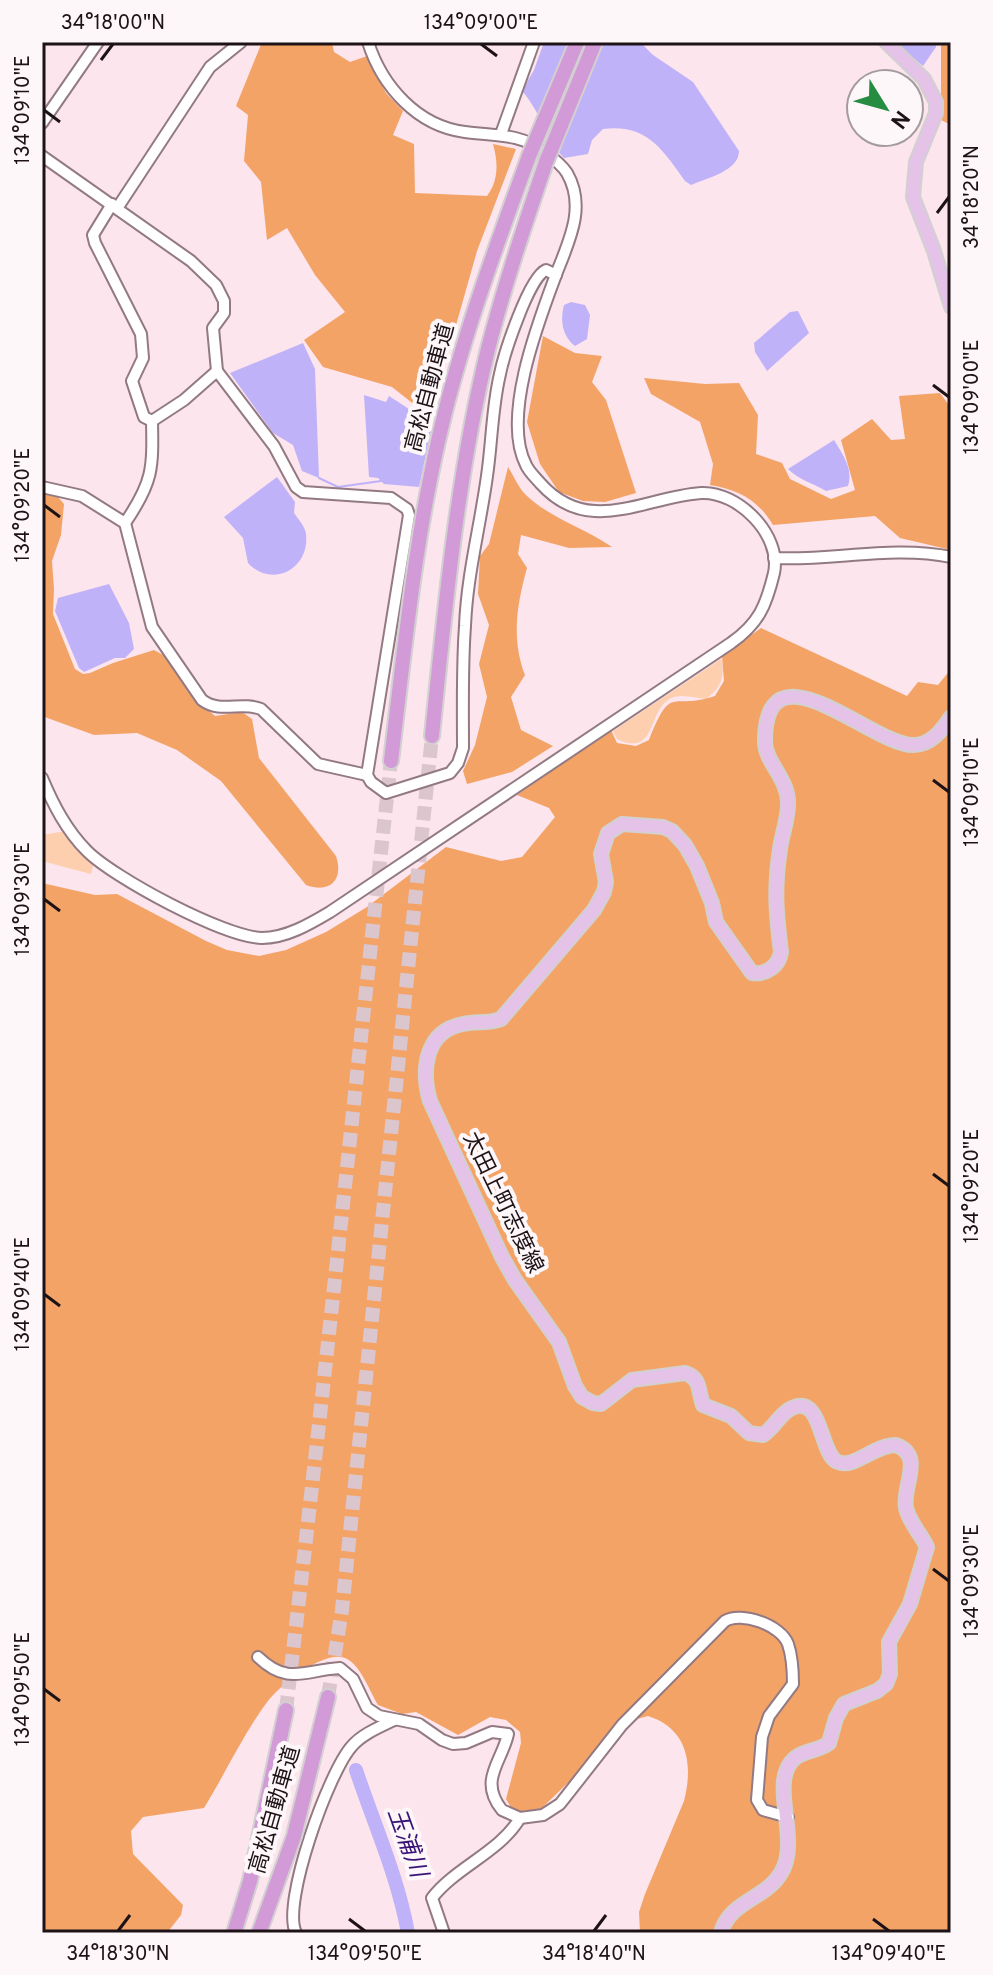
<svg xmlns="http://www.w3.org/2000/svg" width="993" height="1975" font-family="Overpass,'Noto Sans JP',sans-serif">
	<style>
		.green { fill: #fdcfaf }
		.forest { fill: #f4a367 }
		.water { fill: #bfb2f8 }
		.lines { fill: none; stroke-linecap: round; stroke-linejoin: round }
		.stream { stroke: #bfb2f8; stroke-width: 2 }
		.river { stroke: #bfb2f8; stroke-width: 14 }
		.highway-tunnel { stroke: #dbc6cd; stroke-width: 14; stroke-dasharray: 14 7; stroke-linecap: butt }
		.minor-casing { stroke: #927982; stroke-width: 14 }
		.major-casing { stroke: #d2d0d1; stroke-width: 16 }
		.highway-casing { stroke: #d2d0d1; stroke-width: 18 }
		.minor { stroke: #fff; stroke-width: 10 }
		.major { stroke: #e5c2e8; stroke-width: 12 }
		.highway { stroke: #d39ad8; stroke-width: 14 }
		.highway-bridge-casing { stroke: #d2d0d1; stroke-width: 18; stroke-linecap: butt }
		.highway-bridge { stroke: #d39ad8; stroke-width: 14 }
		.ticks { fill: none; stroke: #1d1317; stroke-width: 3 }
		.labels { text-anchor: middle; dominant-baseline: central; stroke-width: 8; stroke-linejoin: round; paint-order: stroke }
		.street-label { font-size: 22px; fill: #1d1317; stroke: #fdf7f9 }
		.water-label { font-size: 24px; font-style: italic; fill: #3a1578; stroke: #fdf7f9 }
		.neatline { fill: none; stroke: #1d1317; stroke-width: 3 }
		.ticks-label { font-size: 20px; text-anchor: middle; fill: #1d1317 }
	</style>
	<rect width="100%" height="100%" fill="#fce5ed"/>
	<g class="green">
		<path d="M721 659C726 676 720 689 706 699 696 698 684 694 674 697 646 706 659 759 617 739L613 731Z"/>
		<path d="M66 831 94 862 91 874 42 861V835Z"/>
	</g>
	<g class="forest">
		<path d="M262 42H332L334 52 350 62 367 56 386 93 403 111 393 135 414 144 415 193 487 196C499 180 498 162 493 144L516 149 477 251 430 417 392 387 323 367 304 340 345 312 315 275 287 228 267 240 261 182 244 161 248 115 236 106Z"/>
		<path d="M941 42H951V125L941 120Z"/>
		<path d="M543 336 575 353 602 356 592 382 606 400 636 493 605 502 583 501 559 492 540 464 527 422Z"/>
		<path d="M644 378 705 384 739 383 758 415 756 454 782 463 790 479 831 499 855 490 841 440 872 419 891 440 905 439 899 396 940 393 951 408V550L900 538 875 516 773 525C758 500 739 490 710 485L713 464 700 422 651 394Z"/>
		<path d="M508 467C514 476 518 487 525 494 549 518 585 528 612 547L569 548 521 535 518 554 527 568C517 604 511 639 525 675L511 697 521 730 553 746 512 772 467 784 463 771 475 745 487 697 479 664 489 625 478 594 480 556 489 544Z"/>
		<path d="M42 493 58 497 64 504 61 535 52 561 54 589 53 614 75 669 83 674 90 673 113 663 154 650 167 657 197 700 215 716 242 712 252 719 259 758 336 856C344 880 330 894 306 885L221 781 177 750 137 733 94 735 42 716Z"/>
		<path d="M761 628 907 696 918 682 938 685 951 669V1933H640L639 1912 645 1894 684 1801C693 1766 689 1729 648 1716L637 1719 626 1726 543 1807C533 1814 524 1812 512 1809L506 1799 521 1743 520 1732 506 1720 490 1717 458 1735 416 1712 402 1714 378 1705C370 1692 361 1666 347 1659 327 1647 280 1685 268 1701 245 1731 225 1774 204 1808L143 1817 131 1831 133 1854 183 1905 181 1915 167 1933H42V883L95 895 117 894 206 941 227 950 259 956 286 950 326 932 367 907 446 847 501 861 522 857 555 817 549 808 517 795 611 730 617 743 636 746 649 740C672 682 671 711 715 696L724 681 722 656Z"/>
	</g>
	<g class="water">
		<path d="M544 42H640L653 55 693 82 739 151C739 171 707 178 691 185L685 181C662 149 647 124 603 129L592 140 588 154 564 158C546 138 540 111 522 91L534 70Z"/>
		<path d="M894 42H936V47L923 66Z"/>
		<path d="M571 302 585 305 590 315 587 339 575 346C562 336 560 320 564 305Z"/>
		<path d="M798 311 809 333 767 371 755 352 754 343 790 312Z"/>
		<path d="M303 343 315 369 319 478 302 471 293 445 273 433 230 373Z"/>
		<path d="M364 395 386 402 389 396 409 409 431 431 419 487 384 484 378 478 369 477Z"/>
		<path d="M834 440C842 453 854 470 848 486L826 491C813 483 799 480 788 469Z"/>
		<path d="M277 477 295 502 294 513C298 519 305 526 306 534 310 569 272 589 248 563L243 538 224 517Z"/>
		<path d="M109 584 129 623 134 649 125 658H115L84 672 79 668 55 611 58 598Z"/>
	</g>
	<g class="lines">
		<path class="stream" d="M319 478 338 487 381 481"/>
		<path class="river" d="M356 1770C374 1824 398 1877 408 1933"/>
		<g class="highway-tunnel">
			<path d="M328 1697 342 1610 432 736"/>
			<path d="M286 1710C324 1394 356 1078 391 761"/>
		</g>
		<defs>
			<g id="minor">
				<path d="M42 123 98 42"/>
				<path d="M501 134 534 42"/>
				<path d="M42 156 191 261 216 285 224 301V313L213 328 217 371 274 446 296 487 303 492 391 498 407 509 409 515 367 775 371 782 386 793 450 773 458 763 463 748C463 708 462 667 465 626 467 575 480 527 487 476 492 442 492 407 500 374 504 354 529 277 546 270L556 275"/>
				<path d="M112 204 93 235 95 243 141 334 143 358 132 381 144 417 152 421"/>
				<path d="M118 207 210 67 241 42"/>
				<path d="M42 487 82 496 125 523 152 627 202 700C221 714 240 701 261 709L318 764 367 775"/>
				<path d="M125 523C153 482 153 469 152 421L184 400 217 371"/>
				<path d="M774 558C833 561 893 545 951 557"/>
				<path d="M42 778C53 804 66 830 87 851 114 878 224 937 262 938 286 938 310 924 330 912L731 643C759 623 766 606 774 573 782 535 738 491 701 493 644 497 589 537 541 484 536 478 529 472 526 465 501 417 539 320 557 272 570 239 586 206 567 173 562 165 553 158 545 152 520 133 495 136 465 132 417 126 382 86 368 42"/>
				<path d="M258 1657C288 1686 305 1670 340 1668L353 1679 367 1708 379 1716 419 1724 442 1740 453 1744 466 1743 492 1732 508 1734C502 1762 478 1780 502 1810L520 1818 543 1815 560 1804 622 1725 725 1621C741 1611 781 1625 788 1644 792 1656 793 1671 793 1684L769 1716 762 1737 757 1800 763 1810 788 1817"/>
				<path d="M296 1933C281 1904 329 1771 352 1746 362 1734 380 1727 394 1720"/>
				<path d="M444 1933 432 1898C456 1867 500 1852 520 1818"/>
			</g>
			<g id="major">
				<path d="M886 42 924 79 936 102V113L916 162 913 197 934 251 951 307"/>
				<path d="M721 1933C729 1901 766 1899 781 1873 802 1839 767 1782 795 1758 805 1750 819 1751 829 1743L836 1718 844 1704 877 1691 886 1684 890 1674 889 1642 910 1604 927 1547C921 1534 909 1522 906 1508 902 1485 925 1456 896 1445 874 1445 854 1469 838 1462 819 1455 823 1391 790 1409 779 1415 774 1428 763 1435L749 1433 731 1416 703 1405C698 1391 701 1378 685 1373L632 1380 601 1404 593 1403 582 1397 575 1386 559 1342 515 1280 502 1257 430 1101C421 1070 425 1031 463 1024 477 1021 488 1024 501 1019L594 910 604 892 606 882 601 854 608 833 622 824 663 827 672 831 685 845 697 866 712 903 716 922 752 973C766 975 779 966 781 952 776 913 774 888 780 849 782 833 789 817 788 801 787 777 764 761 765 740 766 639 874 747 914 745 931 745 942 730 951 717"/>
			</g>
			<g id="highway">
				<path d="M432 736C445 607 457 476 488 349 504 286 525 224 546 162"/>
				<path d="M391 761C405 644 416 527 445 412 467 325 498 241 529 156"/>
				<path d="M234 1933 250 1881 286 1710"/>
				<path d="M259 1933 294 1836 328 1697"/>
			</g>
		</defs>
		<use href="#minor" class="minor-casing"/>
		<use href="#major" class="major-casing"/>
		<use href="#highway" class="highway-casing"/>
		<use href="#minor" class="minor"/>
		<use href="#major" class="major"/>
		<use href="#highway" class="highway"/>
		<defs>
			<g id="highway-bridge">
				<path d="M529 156 577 42"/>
				<path d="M546 162 595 42"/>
			</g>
		</defs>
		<use href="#highway-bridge" class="highway-bridge-casing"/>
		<use href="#highway-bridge" class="highway-bridge"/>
	</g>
	<path class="ticks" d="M481 44 497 56M101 60 113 44M44 110 60 122M937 213 949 197M933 385 949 397M44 505 60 517M933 780 949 792M44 899 60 911M933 1174 949 1186M44 1294 60 1306M933 1569 949 1581M44 1689 60 1701M349 1919 365 1931M873 1919 889 1931M118 1931 130 1915M594 1931 606 1915"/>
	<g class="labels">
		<g class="street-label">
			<text transform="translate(431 388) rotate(-75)">高松自動車道</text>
			<text transform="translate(502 1203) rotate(64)">太田上町志度線</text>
			<text transform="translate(276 1810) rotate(-74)">高松自動車道</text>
		</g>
		<g class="water-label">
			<text transform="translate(406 1843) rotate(70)">玉浦川</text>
		</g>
	</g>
	<rect width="993" height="1975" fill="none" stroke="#fdf7f9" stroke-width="88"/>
	<g transform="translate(885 108) rotate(127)"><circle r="38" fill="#fdf7f9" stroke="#a39c9f" stroke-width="2"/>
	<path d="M0-6L14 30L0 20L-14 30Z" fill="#258c42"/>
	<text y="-12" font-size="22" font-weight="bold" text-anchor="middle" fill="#1d1317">N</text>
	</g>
	<rect x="44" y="44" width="905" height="1887" class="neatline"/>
	<g class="ticks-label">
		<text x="113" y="29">34°18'00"N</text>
		<text x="481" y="29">134°09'00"E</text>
		<text transform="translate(22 110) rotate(-90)" y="7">134°09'10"E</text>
		<text transform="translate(971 197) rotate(-90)" y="7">34°18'20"N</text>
		<text transform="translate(971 397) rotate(-90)" y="7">134°09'00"E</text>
		<text transform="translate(22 505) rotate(-90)" y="7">134°09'20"E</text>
		<text transform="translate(971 792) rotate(-90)" y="7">134°09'10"E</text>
		<text transform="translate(22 899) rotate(-90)" y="7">134°09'30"E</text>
		<text transform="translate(971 1186) rotate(-90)" y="7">134°09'20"E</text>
		<text transform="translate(22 1294) rotate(-90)" y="7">134°09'40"E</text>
		<text transform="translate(971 1581) rotate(-90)" y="7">134°09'30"E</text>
		<text transform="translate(22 1689) rotate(-90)" y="7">134°09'50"E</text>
		<text x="118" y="1960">34°18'30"N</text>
		<text x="365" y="1960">134°09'50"E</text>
		<text x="594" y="1960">34°18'40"N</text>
		<text x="889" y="1960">134°09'40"E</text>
	</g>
</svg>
